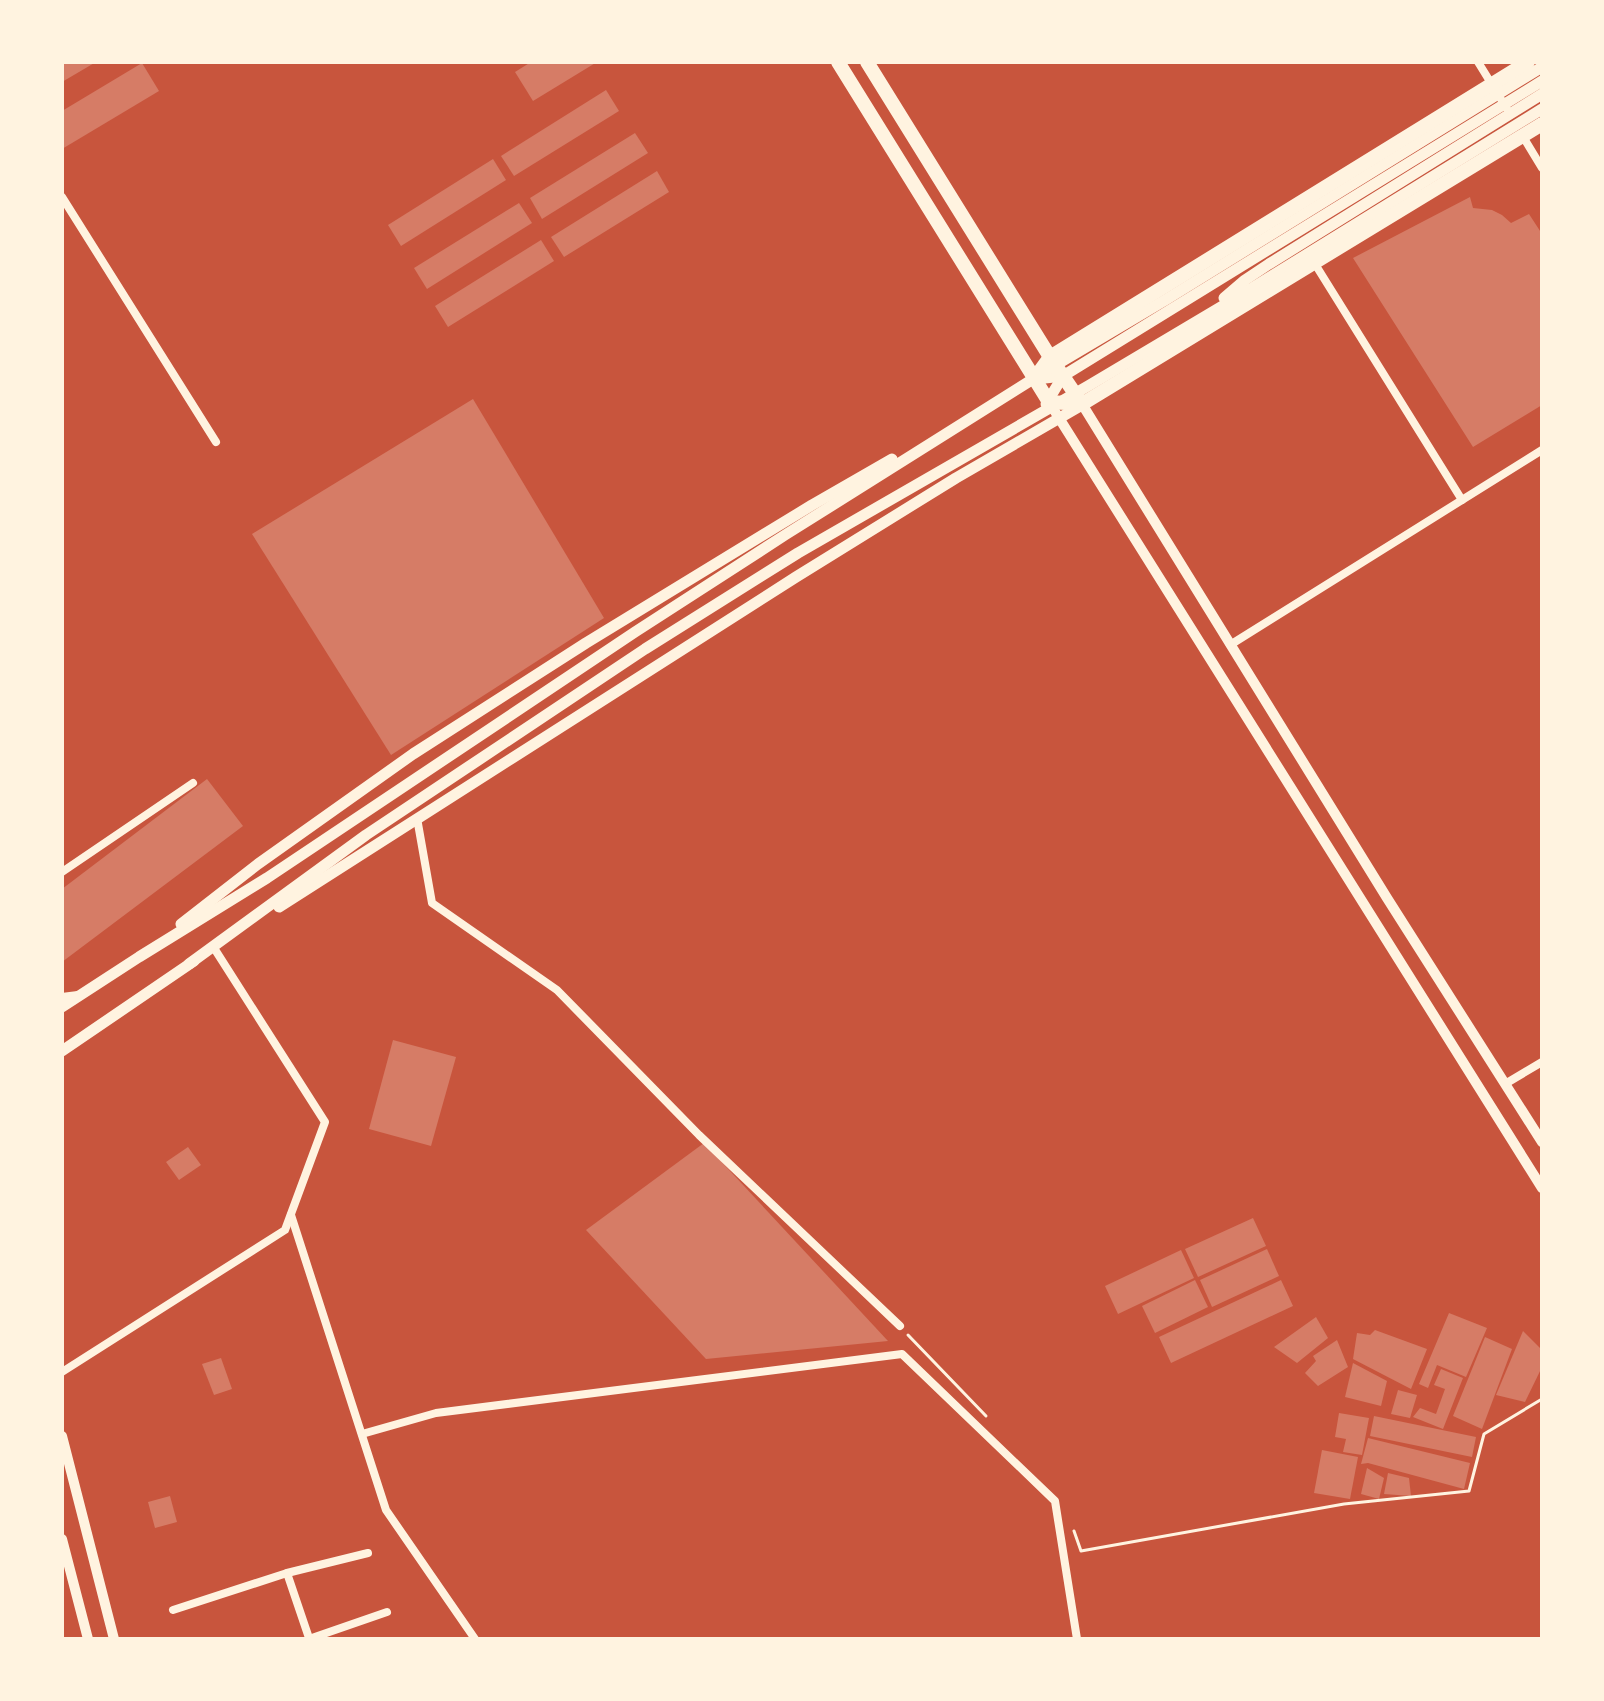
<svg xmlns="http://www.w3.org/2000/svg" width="1604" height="1701" font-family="'Nunito Sans',sans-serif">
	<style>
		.building { fill: #d67c66 }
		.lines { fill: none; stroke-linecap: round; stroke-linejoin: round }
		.path { stroke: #fff3e0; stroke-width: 3 }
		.minor { stroke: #fff3e0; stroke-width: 8 }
		.tertiary { stroke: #fff3e0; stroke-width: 10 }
		.secondary { stroke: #fff3e0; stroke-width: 11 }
		.trunk { stroke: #fff3e0; stroke-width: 14 }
	</style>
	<rect width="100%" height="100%" fill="#c8553d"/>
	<g class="building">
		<path d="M62 62H96L62 82Z"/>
		<path d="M531 62H597L533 101 515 72Z"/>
		<path d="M142 63 159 91 62 149V111Z"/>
		<path d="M606 90 619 111 514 176 501 156Z"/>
		<path d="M635 133 648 153 542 219 530 198Z"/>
		<path d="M493 159 506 180 401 246 388 225Z"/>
		<path d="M657 171 669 192 564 257 551 237Z"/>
		<path d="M1470 197 1473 208 1492 210 1502 215 1511 223 1529 214 1542 234V405L1473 447 1353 258Z"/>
		<path d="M519 203 532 223 427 289 414 268Z"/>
		<path d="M541 240 554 261 448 327 435 306Z"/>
		<path d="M473 399 604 618 391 755 252 534Z"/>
		<path d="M207 779 243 826 62 962V889Z"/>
		<path d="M393 1040 456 1057 431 1146 369 1129Z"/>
		<path d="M704 1143 888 1341 706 1359 586 1230Z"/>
		<path d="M188 1147 201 1165 179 1180 166 1162Z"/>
		<path d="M1253 1218 1266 1246 1198 1277 1185 1249Z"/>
		<path d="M1267 1249 1279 1276 1212 1307 1200 1280Z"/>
		<path d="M1181 1250 1194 1278 1118 1314 1105 1286Z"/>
		<path d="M1195 1280 1208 1307 1155 1333 1142 1306Z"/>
		<path d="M1281 1280 1293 1306 1171 1363 1159 1337Z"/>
		<path d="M1449 1313 1487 1328 1466 1377 1437 1365 1428 1388 1419 1384Z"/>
		<path d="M1316 1317 1328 1338 1297 1363 1274 1347Z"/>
		<path d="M1375 1330 1427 1349 1411 1389 1353 1359 1357 1333 1370 1335Z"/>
		<path d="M1523 1331 1542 1350V1367L1525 1402 1496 1395Z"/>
		<path d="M1485 1337 1512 1349 1482 1429 1453 1416Z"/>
		<path d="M1337 1340 1348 1367 1318 1386 1305 1373 1316 1361 1313 1356Z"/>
		<path d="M221 1358 232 1389 214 1395 202 1364Z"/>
		<path d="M1353 1363 1387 1381 1381 1406 1345 1397Z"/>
		<path d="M1441 1369 1463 1378 1443 1429 1413 1417 1420 1408 1436 1414 1445 1389 1434 1385Z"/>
		<path d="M1398 1390 1417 1395 1410 1418 1391 1414Z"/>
		<path d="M1339 1413 1369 1418 1362 1455 1343 1452 1346 1439 1335 1437Z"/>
		<path d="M1374 1416 1476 1437 1472 1457 1370 1436Z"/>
		<path d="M1368 1438 1470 1463 1464 1489 1368 1463 1361 1464Z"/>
		<path d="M1322 1450 1358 1457 1350 1499 1314 1493Z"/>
		<path d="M1367 1468 1384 1478 1379 1499 1361 1494Z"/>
		<path d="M1388 1473 1409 1478 1411 1496 1384 1494Z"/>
		<path d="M170 1496 177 1522 155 1528 148 1502Z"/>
	</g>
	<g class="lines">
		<g class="path">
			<path d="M908 1335 986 1416"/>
			<path d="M1074 1531 1081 1551 1344 1504 1469 1491 1484 1434 1542 1399"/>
		</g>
		<g class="minor">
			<path d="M1478 62 1507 109"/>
			<path d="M1522 135 1542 168"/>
			<path d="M62 197 216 442"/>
			<path d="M1315 264 1462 500"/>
			<path d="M1230 645 1542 450"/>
			<path d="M417 818 432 903 557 990 699 1135 900 1326"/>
			<path d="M62 872 193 783"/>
			<path d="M1505 1084 1542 1062"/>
			<path d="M291 1215 386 1510 475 1639"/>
			<path d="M62 1372 285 1230 325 1122 214 948"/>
			<path d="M362 1434 436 1413 902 1354 1055 1501 1077 1639"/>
			<path d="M173 1610 287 1573"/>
			<path d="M309 1638 287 1573 368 1553"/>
			<path d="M309 1639 387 1612"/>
		</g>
		<g class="tertiary">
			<path d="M1049 402 1542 1188"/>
			<path d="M1082 404 1387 898 1542 1142"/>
			<path d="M62 998 78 996"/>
			<path d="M62 1436 114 1639"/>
			<path d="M62 1539 88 1639"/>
		</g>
		<g class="secondary">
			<path d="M1224 298 1245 280 1269 264 1542 94"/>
			<path d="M1036 379 1063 376 1542 81"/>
			<path d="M1046 404 1063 376"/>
			<path d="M279 907 796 577 956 478 1082 405"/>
			<path d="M181 924 258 864 413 754 586 643 812 505 892 459"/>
			<path d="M189 964 366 835 645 649 798 553 1088 386 1236 298 1542 109"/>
			<path d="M62 1007 139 957 267 878 635 632 785 535 1049 369 1167 299 1542 67"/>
			<path d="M62 1051 194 961"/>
		</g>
		<g class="trunk">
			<path d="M838 62 1049 402 1082 404 1542 124"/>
			<path d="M867 62 1050 357 1082 404"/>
			<path d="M1034 379 1050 357 1528 62"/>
		</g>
	</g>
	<rect width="1604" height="1701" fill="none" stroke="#fff3e0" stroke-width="128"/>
</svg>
